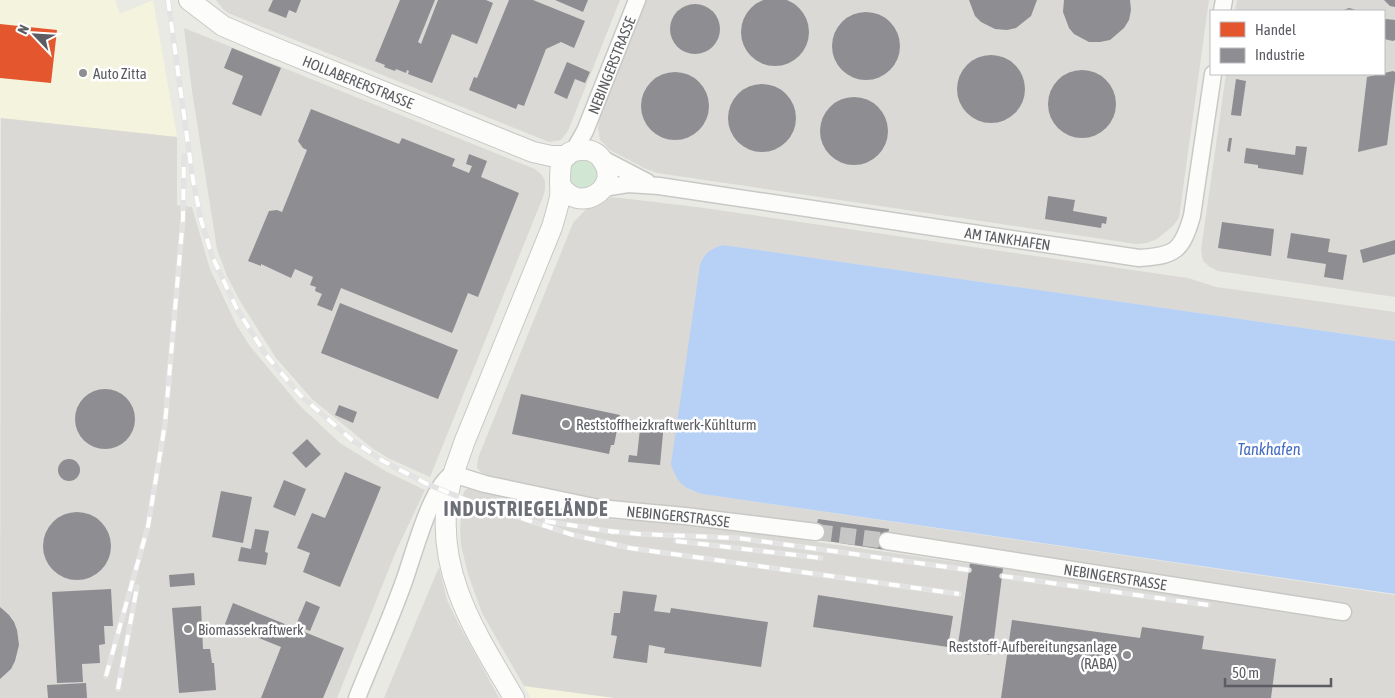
<svg xmlns="http://www.w3.org/2000/svg" width="1395" height="698" font-family="'Asap Condensed',sans-serif">
	<style>
		.commercial { fill: #f4f3dd }
		.industrial { fill: #dad9d5 }
		.green { fill: #d2e7d3 }
		.water { fill: #b7d1f6 }
		.shops { fill: #e4572e }
		.industry { fill: #8d8d92 }
		.lines { fill: none; stroke-linecap: round; stroke-linejoin: round }
		.minor-tunnel { stroke: #c6c7c4; stroke-width: 16; stroke-dasharray: 16 8; stroke-linecap: butt }
		.minor-casing { stroke: #c8c8c7; stroke-width: 19 }
		.tertiary-casing { stroke: #c8c8c7; stroke-width: 22 }
		.minor { stroke: #fcfcfb; stroke-width: 16 }
		.tertiary { stroke: #fcfcfb; stroke-width: 20 }
		.rail-casing { stroke: #e2e3e2; stroke-width: 5.5 }
		.rail { stroke: #fff; stroke-width: 4; stroke-dasharray: 11; stroke-linecap: butt }
		.poi-dot { fill: #8d8e90; stroke: #fff; stroke-width: 2 }
		.labels { text-anchor: middle; dominant-baseline: central; stroke-width: 5; stroke-linejoin: round; paint-order: stroke }
		.street-label { font-size: 15px; fill: #5b5d63; stroke: #fff }
		.poi-label { font-size: 15px; fill: #5b5d63; stroke: #fff; text-anchor: start }
		.water-label { font-size: 16px; font-style: italic; fill: #446cc2; stroke: #fff }
		.district-label { font-size: 20px; font-weight: bold; letter-spacing: 1px; fill: #6c6f75; stroke: #fff }
	</style>
	<rect width="100%" height="100%" fill="#eaeae5"/>
	<g class="commercial">
		<path d="M0 0H115L120 14 153 0 177 137 0 118Z"/>
		<path d="M524 686 615 698H531Z"/>
	</g>
	<g class="industrial">
		<path d="M216 0H620L568 131 561 140 549 142 228 13 223 9Z"/>
		<path d="M645 0H1209L1179 218 1173 226 1157 239 1147 243 1136 244 657 173 644 168 610 150 600 140 598 129 600 113Z"/>
		<path d="M1237 0H1395V297L1218 271 1210 267 1203 261 1201 250 1226 74H1384V11H1235Z"/>
		<path d="M184 28 535 169 542 175 545 181V189L543 197 430 477 388 458 372 448 312 399 276 358 240 301 227 276 217 249 192 91Z"/>
		<path d="M1 118 177 137V205L192 207 210 269 236 324 249 345 299 405 340 443 387 472 425 490 397 549 337 698H0Z"/>
		<path d="M612 197 697 207 1167 275 1188 278 1216 287 1395 312V341L722 245 689 490 702 494 1395 595V698H615L524 686 482 613 468 574 461 545 460 530 463 495 465 490 469 488 605 519 675 522 1322 614 1347 620 1349 605 686 508H652L614 505 485 476 477 468 478 458 573 223 590 205Z"/>
		<path d="M439 567 447 600 458 623 499 698H384Z"/>
	</g>
	<path class="green" d="M585 157 598 166V182L583 191 569 183 570 163Z"/>
	<path class="water" d="M723 245 1395 341V594L702 494C683 488 677 483 671 464L700 265C704 253 711 249 723 245Z"/>
	<path class="shops" d="M0 24 57 30 51 83 0 78Z"/>
	<g class="industry">
		<circle cx="775" cy="32" r="34"/>
		<path d="M273 0H301L296 13 289 10 286 18 268 11Z"/>
		<path d="M400 0H435L418 42 421 44 438 0H486L493 3 477 44 452 34 432 83 408 74 409 71 407 70 406 73 396 69 395 71 384 67 385 65 375 61Z"/>
		<path d="M509 0H533L585 21 574 48 561 42 546 49 524 106 518 104 516 109 469 90 474 77 477 78Z"/>
		<path d="M555 0H588L583 12Z"/>
		<path d="M969 0H1037L1031 16 1016 28 1007 30 995 29 981 22 975 16Z"/>
		<path d="M1064 0H1130L1131 10 1129 20 1124 28 1110 40 1100 42H1089L1074 34 1069 28 1063 12Z"/>
		<path d="M1384 0H1395V7L1390 6Z"/>
		<circle cx="695" cy="29" r="25"/>
		<path d="M1349 8 1353 9 1358 11H1341Z"/>
		<circle cx="866" cy="46" r="34"/>
		<path d="M1386 19 1395 20V40L1393 41 1384 39V21Z"/>
		<path d="M232 48 281 68 261 116 232 104 243 76 224 68Z"/>
		<circle cx="991" cy="89" r="34"/>
		<path d="M567 62 590 72 585 83 575 79 567 99 554 93Z"/>
		<circle cx="1082" cy="104" r="34"/>
		<path d="M1393 71 1395 72V80L1387 145 1358 152 1367 77Z"/>
		<circle cx="675" cy="106" r="34"/>
		<path d="M1236 79 1246 81 1241 116 1231 115Z"/>
		<circle cx="762" cy="118" r="34"/>
		<circle cx="854" cy="131" r="34"/>
		<path d="M311 109 399 144 402 138 455 159 452 166 469 173 472 166 466 164 469 154 487 161 481 177 519 193 478 297 468 293 452 333 341 288 332 311 317 305 322 294 315 291 316 287 310 285 313 277 295 269 291 278 261 264V266L248 261 269 211 277 210 282 212 307 150 303 148 298 141Z"/>
		<path d="M1229 138H1232L1230 152 1227 151Z"/>
		<path d="M1296 146 1307 147 1303 175 1258 168V165L1244 163 1246 148 1295 155Z"/>
		<path d="M1048 196 1075 200 1073 211 1107 217 1106 224 1102 223 1101 228 1045 219Z"/>
		<path d="M1222 222 1274 229 1271 256 1218 248Z"/>
		<path d="M1291 233 1330 239 1328 252 1347 255 1343 280 1324 277 1326 264 1287 258Z"/>
		<path d="M1395 240V254L1363 263 1360 250Z"/>
		<path d="M340 303 458 350 438 399 321 353Z"/>
		<circle cx="105" cy="419" r="30"/>
		<path d="M521 394 620 415 614 445H611L609 454 512 434Z"/>
		<path d="M339 405 357 412 353 423 335 415Z"/>
		<path d="M641 420 664 423 660 465 628 462 629 455 637 456Z"/>
		<path d="M307 439 321 454 306 468 292 453Z"/>
		<circle cx="69" cy="470" r="11"/>
		<path d="M345 472 381 487 340 587 303 572 310 553 297 548 312 513 325 518Z"/>
		<path d="M284 480 306 489 295 516 273 507Z"/>
		<path d="M221 491 252 497 243 543 212 537Z"/>
		<circle cx="77" cy="546" r="34"/>
		<path d="M818 519 889 529 885 550 814 539Z"/>
		<path d="M255 529 269 531 265 552 268 553 266 565 238 561 241 547 251 549Z"/>
		<path d="M970 563 1003 568 992 655 957 651Z"/>
		<path d="M194 573 195 585 170 587 169 575Z"/>
		<path d="M111 589 113 626H104L105 644 99 645 100 663 82 664 83 682 57 683 52 592Z"/>
		<path d="M623 591 657 595 654 611 670 613 671 608 768 622 761 667 664 653 665 648 649 645 647 663 613 658 617 636 611 635 614 613H620Z"/>
		<path d="M818 595 953 616 948 647 813 627Z"/>
		<path d="M306 601 320 607 310 631 296 625Z"/>
		<path d="M233 603 344 648 323 698H261L281 647 225 624Z"/>
		<path d="M201 606 203 649H210L212 663H214L216 690 179 693 172 608Z"/>
		<path d="M0 607 9 615 14 622 17 630 19 645 15 661 11 669 0 679Z"/>
		<path d="M1012 620 1140 638 1142 627 1204 636 1202 649 1276 659 1271 698H1001Z"/>
		<path d="M86 683 87 698H48L47 685Z"/>
	</g>
	<g class="lines">
		<path class="minor-tunnel" d="M816 532 887 541"/>
		<defs>
			<g id="minor">
				<path d="M1222 11 1224 0"/>
				<path id="s1" d="M573 152 585 131 637 0"/>
				<path d="M601 158 647 182"/>
				<path id="s2" d="M603 188 628 184 659 186 1139 258C1175 256 1182 251 1192 216L1213 74"/>
				<path id="s3" d="M887 541 1343 612"/>
				<path id="s4" d="M357 698C372 660 389 623 403 584 412 561 431 484 453 474L485 484 599 508 685 516 816 532"/>
			</g>
			<g id="tertiary">
				<path id="s5" d="M189 0 223 26 258 41 533 152 551 156H567"/>
				<path d="M514 698C476 633 433 570 449 490 452 474 459 459 464 443L552 227C555 217 558 207 560 197 562 179 552 149 584 150 592 150 599 154 603 161 622 189 577 216 560 184"/>
			</g>
		</defs>
		<use href="#minor" class="minor-casing"/>
		<use href="#tertiary" class="tertiary-casing"/>
		<use href="#minor" class="minor"/>
		<use href="#tertiary" class="tertiary"/>
		<defs>
			<g id="rail">
				<path d="M168 0 193 180 201 220 212 256 237 309 266 355 300 395 352 440 383 461 427 484 469 501 573 535 630 548 959 594"/>
				<path d="M545 521 614 532"/>
				<path d="M608 531 639 534 738 538 969 570"/>
				<path d="M676 541 821 558"/>
				<path d="M1002 576 1208 605"/>
				<path d="M106 676 148 526 165 424 183 218 184 156"/>
				<path d="M118 689 137 587"/>
			</g>
		</defs>
		<use href="#rail" class="rail-casing"/>
		<use href="#rail" class="rail"/>
	</g>
	<g class="poi-dot">
		<circle cx="83" cy="73" r="5"/>
		<circle cx="566" cy="424" r="5"/>
		<circle cx="188" cy="629" r="5"/>
		<circle cx="1127" cy="655" r="5"/>
	</g>
	<g class="labels">
		<g class="street-label">
			<text stroke="none"><textPath href="#s1" startOffset="95">NEBINGERSTRASSE</textPath></text>
			<text stroke="none"><textPath href="#s5" startOffset="189">HOLLABERERSTRASSE</textPath></text>
			<text stroke="none"><textPath href="#s2" startOffset="409">AM TANKHAFEN</textPath></text>
			<text stroke="none"><textPath href="#s4" startOffset="475">NEBINGERSTRASSE</textPath></text>
			<text stroke="none"><textPath href="#s3" startOffset="231">NEBINGERSTRASSE</textPath></text>
		</g>
		<g class="poi-label">
			<text x="93" y="73">Auto Zitta</text>
			<text x="576" y="424">Reststoffheizkraftwerk-Kühlturm</text>
			<text x="198" y="629">Biomassekraftwerk</text>
			<text x="1117" y="646" text-anchor="end">Reststoff-Aufbereitungsanlage<tspan x="1117" dy="17">(RABA)</tspan></text>
		</g>
		<g class="water-label">
			<text x="1269" y="449">Tankhafen</text>
		</g>
		<g class="district-label">
			<text x="526" y="508">INDUSTRIEGELÄNDE</text>
		</g>
	</g>
	<rect x="1210" y="10" width="175" height="65" fill="#ffffff" stroke="#bdbec1"/>
	<rect x="1220" y="22" width="25" height="15" fill="#e4572e" stroke="#bdbec1"/>
	<text x="1255" y="35" font-size="15" fill="#5b5d63">Handel</text>
	<rect x="1220" y="48" width="25" height="15" fill="#8d8d92" stroke="#bdbec1"/>
	<text x="1255" y="60" font-size="15" fill="#5b5d63">Industrie</text>
	<g transform="translate(35 35) rotate(295)" stroke="#ffffff" stroke-width="4" paint-order="stroke">
	<path d="M0-4L9 19L0 12L-9 19Z" fill="#5b5d63"/>
	<text y="-8" font-size="14" font-weight="bold" text-anchor="middle" fill="#5b5d63">N</text>
	</g>
	<path d="M1225 678v8h106v-8" fill="none" stroke="#5b5d63" stroke-width="2.5"/>
	<text x="1232" y="678" font-size="15" fill="#5b5d63" stroke="#ffffff" stroke-width="4" paint-order="stroke">50 m</text>
</svg>
